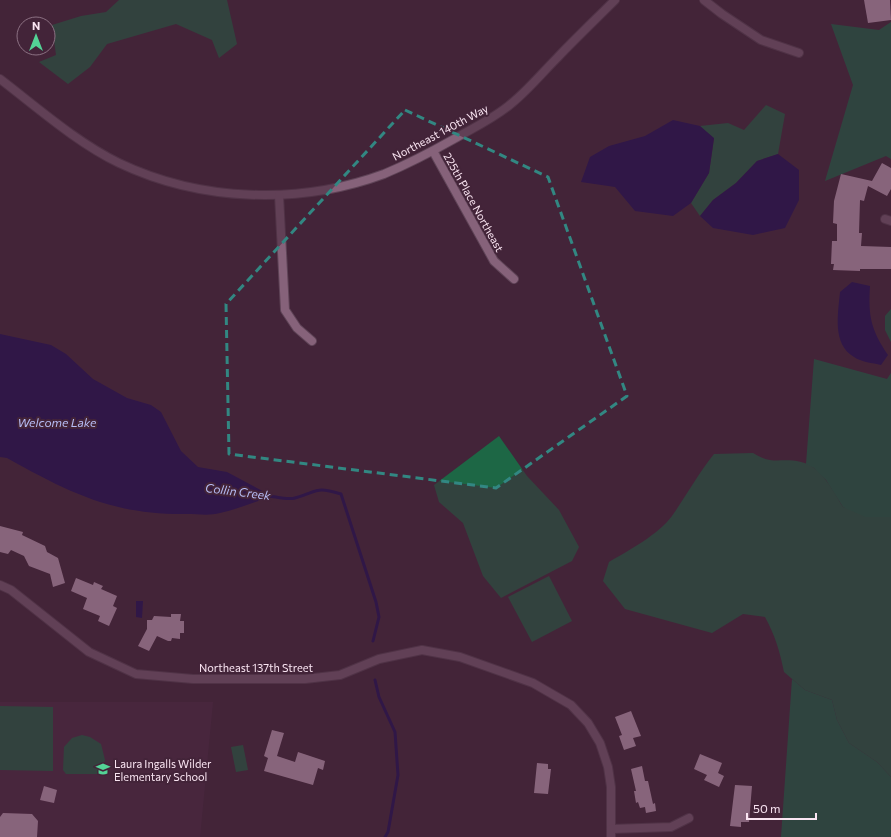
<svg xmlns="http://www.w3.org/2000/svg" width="891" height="837" font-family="Commissioner,sans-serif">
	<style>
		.built { fill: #4f2944 }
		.green { fill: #1d6745 }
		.forest { fill: #176c48 }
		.water { fill: #19075a }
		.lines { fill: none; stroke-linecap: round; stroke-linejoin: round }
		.stream { stroke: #19075a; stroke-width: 3 }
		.building { fill: #dab2cc }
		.minor-casing { stroke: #5f4457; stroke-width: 10 }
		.minor { stroke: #86627a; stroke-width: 8 }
		.marked { fill: none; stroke: #328782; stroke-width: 3; stroke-dasharray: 8 5; stroke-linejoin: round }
		.labels { text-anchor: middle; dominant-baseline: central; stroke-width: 4; stroke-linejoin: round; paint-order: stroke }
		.street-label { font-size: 11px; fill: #fae5f2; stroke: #432439 }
		.poi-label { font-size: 11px; fill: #fae5f2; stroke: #432439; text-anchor: start }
		.water-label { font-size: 12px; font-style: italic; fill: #b7bdf5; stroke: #432439 }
	</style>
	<rect width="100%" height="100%" fill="#432439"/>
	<path class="built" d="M0 702H213L200 837H0Z"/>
	<g class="green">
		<path d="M119 0H227L237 44 219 58 212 40 176 24 107 44 90 67 68 84 39 62 56 55 52 25 81 16 106 12Z"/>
		<path d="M766 105 785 114 778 154 757 161 736 183 713 200 700 216 691 203 709 173 714 139 700 126 728 123 744 130Z"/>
		<path d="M499 436 527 476 559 510 579 547 572 561 501 598 483 576 463 523 439 502 434 485Z"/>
		<path d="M753 453C774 466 780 457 801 462 821 466 833 491 843 507L882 517H891V777L877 762 849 743 837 720 832 700 805 690 784 672C780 652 775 635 765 617L743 614 712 633 625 609 603 581 609 562C628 551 659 534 672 516 686 496 698 474 714 454Z"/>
		<path d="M549 576 572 621 532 642 508 597Z"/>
		<path d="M0 706 53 707V771L0 770Z"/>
		<path d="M82 735 90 737 101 744 105 760 100 774H66L63 770 64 747 72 738Z"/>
		<path d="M243 745 248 770 236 772 231 747Z"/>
	</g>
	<g class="forest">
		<path d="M891 22V159L886 156 825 181 853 85 831 24 879 30Z"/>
		<path d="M891 309V342L885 330V316Z"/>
		<path d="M814 359 887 379 891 373V517H866L843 507 826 480 814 468 806 464Z"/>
		<path d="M792 679 805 690 832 700 837 720 849 743 877 762 891 777V837H781Z"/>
	</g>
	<g class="water">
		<path d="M673 120 700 126 714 138 709 173 691 203 673 216 635 211 615 187 581 182 590 157 609 146 645 136Z"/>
		<path d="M778 154 799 170V200L785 228 753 235 713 228 700 216 713 200 736 183 757 161Z"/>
		<path d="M852 282 870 286C868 316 871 330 888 355L881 365C873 363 861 362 854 357 832 344 838 314 840 292Z"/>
		<path d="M0 334 51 345 66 354 93 379 127 398 151 405 161 412 181 451 198 467 227 472 272 496C255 502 238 509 220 513 210 516 197 514 187 514 113 515 70 493 7 458L0 457Z"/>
		<path d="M136 601H143L142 618 136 617Z"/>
	</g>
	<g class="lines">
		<g class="stream">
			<path d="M269 496C277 497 288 500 295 498 319 491 315 486 341 494L376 602 379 617 373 641"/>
			<path d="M375 680 379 697 395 732 398 775 388 832 385 837"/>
		</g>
	</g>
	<g class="building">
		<path d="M864 0H890L891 20 868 23Z"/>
		<path d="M882 163 891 168V189L887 196 868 186 864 201 860 200 859 233H862L861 246 891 247V269H860V271L833 270 834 264H831L832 241H837V224L833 223 834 201 841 174 872 181Z"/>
		<path d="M0 526 23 532 22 535 45 546 47 552 58 558 65 583 53 587 50 574 29 566 24 556 11 550 8 554 0 552Z"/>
		<path d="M76 578 93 585 94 582 103 586 101 589 117 596 113 606 117 608 109 626 98 621 100 616 83 609 87 598 71 591Z"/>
		<path d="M171 614H181L180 621H184V633H180V639L172 638 171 641H168L157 636 149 651 138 646 147 629V620H152L154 616 171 617Z"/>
		<path d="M631 711 641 736 633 738 636 746 624 750 619 736 622 735 615 717Z"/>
		<path d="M272 730 284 733 277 756 295 762 298 752 325 761 323 770 318 768 313 785 264 771 268 758 264 756Z"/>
		<path d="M700 754 722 763 718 773 724 776 719 787 704 780 707 775 694 769Z"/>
		<path d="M537 763 548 764V769H551L548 794 534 793Z"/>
		<path d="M642 766 645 781H648L653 804 655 803 656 811 646 813 645 807 640 808 638 802 636 803 634 791H636L631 769Z"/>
		<path d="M735 785 752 786 749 822H741V827L730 826Z"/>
		<path d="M44 786 57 790 54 803 40 800Z"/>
		<path d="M3 813 32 814 38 821 37 837H0V817Z"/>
	</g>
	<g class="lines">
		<defs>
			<g id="minor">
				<path d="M704 0 722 14 761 40 799 53"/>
				<path d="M0 79C38 108 76 142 119 163 201 202 300 205 384 174 408 164 431 152 454 139 473 128 495 118 512 103 528 90 542 73 557 58 576 38 596 19 615 0"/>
				<path d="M433 151 494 261 514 279"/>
				<path d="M279 195 285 310 297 328 312 341"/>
				<path d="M885 219 891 221"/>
				<path d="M0 585 11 590 89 652 136 674 193 679H305L340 675 379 659 422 650 460 657 533 683 571 705 588 723 600 743 608 767 611 787V837"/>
				<path d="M611 829 671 827 689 818"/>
			</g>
		</defs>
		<use href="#minor" class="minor-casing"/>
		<use href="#minor" class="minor"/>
	</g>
	<path d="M0 0H891V837H0ZM405 110 548 177 627 396 496 488 229 454 226 304Z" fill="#432439" fill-opacity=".55" fill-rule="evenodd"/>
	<path class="marked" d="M405 110 548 177 627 396 496 488 229 454 226 304Z"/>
	<defs>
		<symbol id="school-bare" viewBox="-9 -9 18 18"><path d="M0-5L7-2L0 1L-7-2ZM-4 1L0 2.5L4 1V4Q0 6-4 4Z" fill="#53d396" stroke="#432439" stroke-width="2.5" paint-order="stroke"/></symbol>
	</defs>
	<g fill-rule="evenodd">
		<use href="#school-bare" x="93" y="759" width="20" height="20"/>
	</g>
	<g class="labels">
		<g class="street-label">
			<text transform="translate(440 132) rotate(-28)">Northeast 140th Way</text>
			<text transform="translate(474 202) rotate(61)">225th Place Northeast</text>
			<text x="256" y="667">Northeast 137th Street</text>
		</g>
		<g class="poi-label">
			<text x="114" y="763">Laura Ingalls Wilder<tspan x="114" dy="13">Elementary School</tspan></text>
		</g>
		<g class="water-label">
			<text x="57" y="422">Welcome Lake</text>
			<text transform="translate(238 491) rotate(7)">Collin Creek</text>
		</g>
	</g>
	<g transform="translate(36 36)"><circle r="19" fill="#432439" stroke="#8c7183"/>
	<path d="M0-3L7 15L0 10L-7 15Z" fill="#53d396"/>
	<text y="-6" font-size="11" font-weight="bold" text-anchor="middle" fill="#fae5f2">N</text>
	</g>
	<path d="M747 813v6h69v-6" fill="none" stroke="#fae5f2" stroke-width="2"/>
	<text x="753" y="813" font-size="12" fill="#fae5f2" stroke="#432439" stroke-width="3" paint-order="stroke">50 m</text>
</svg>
